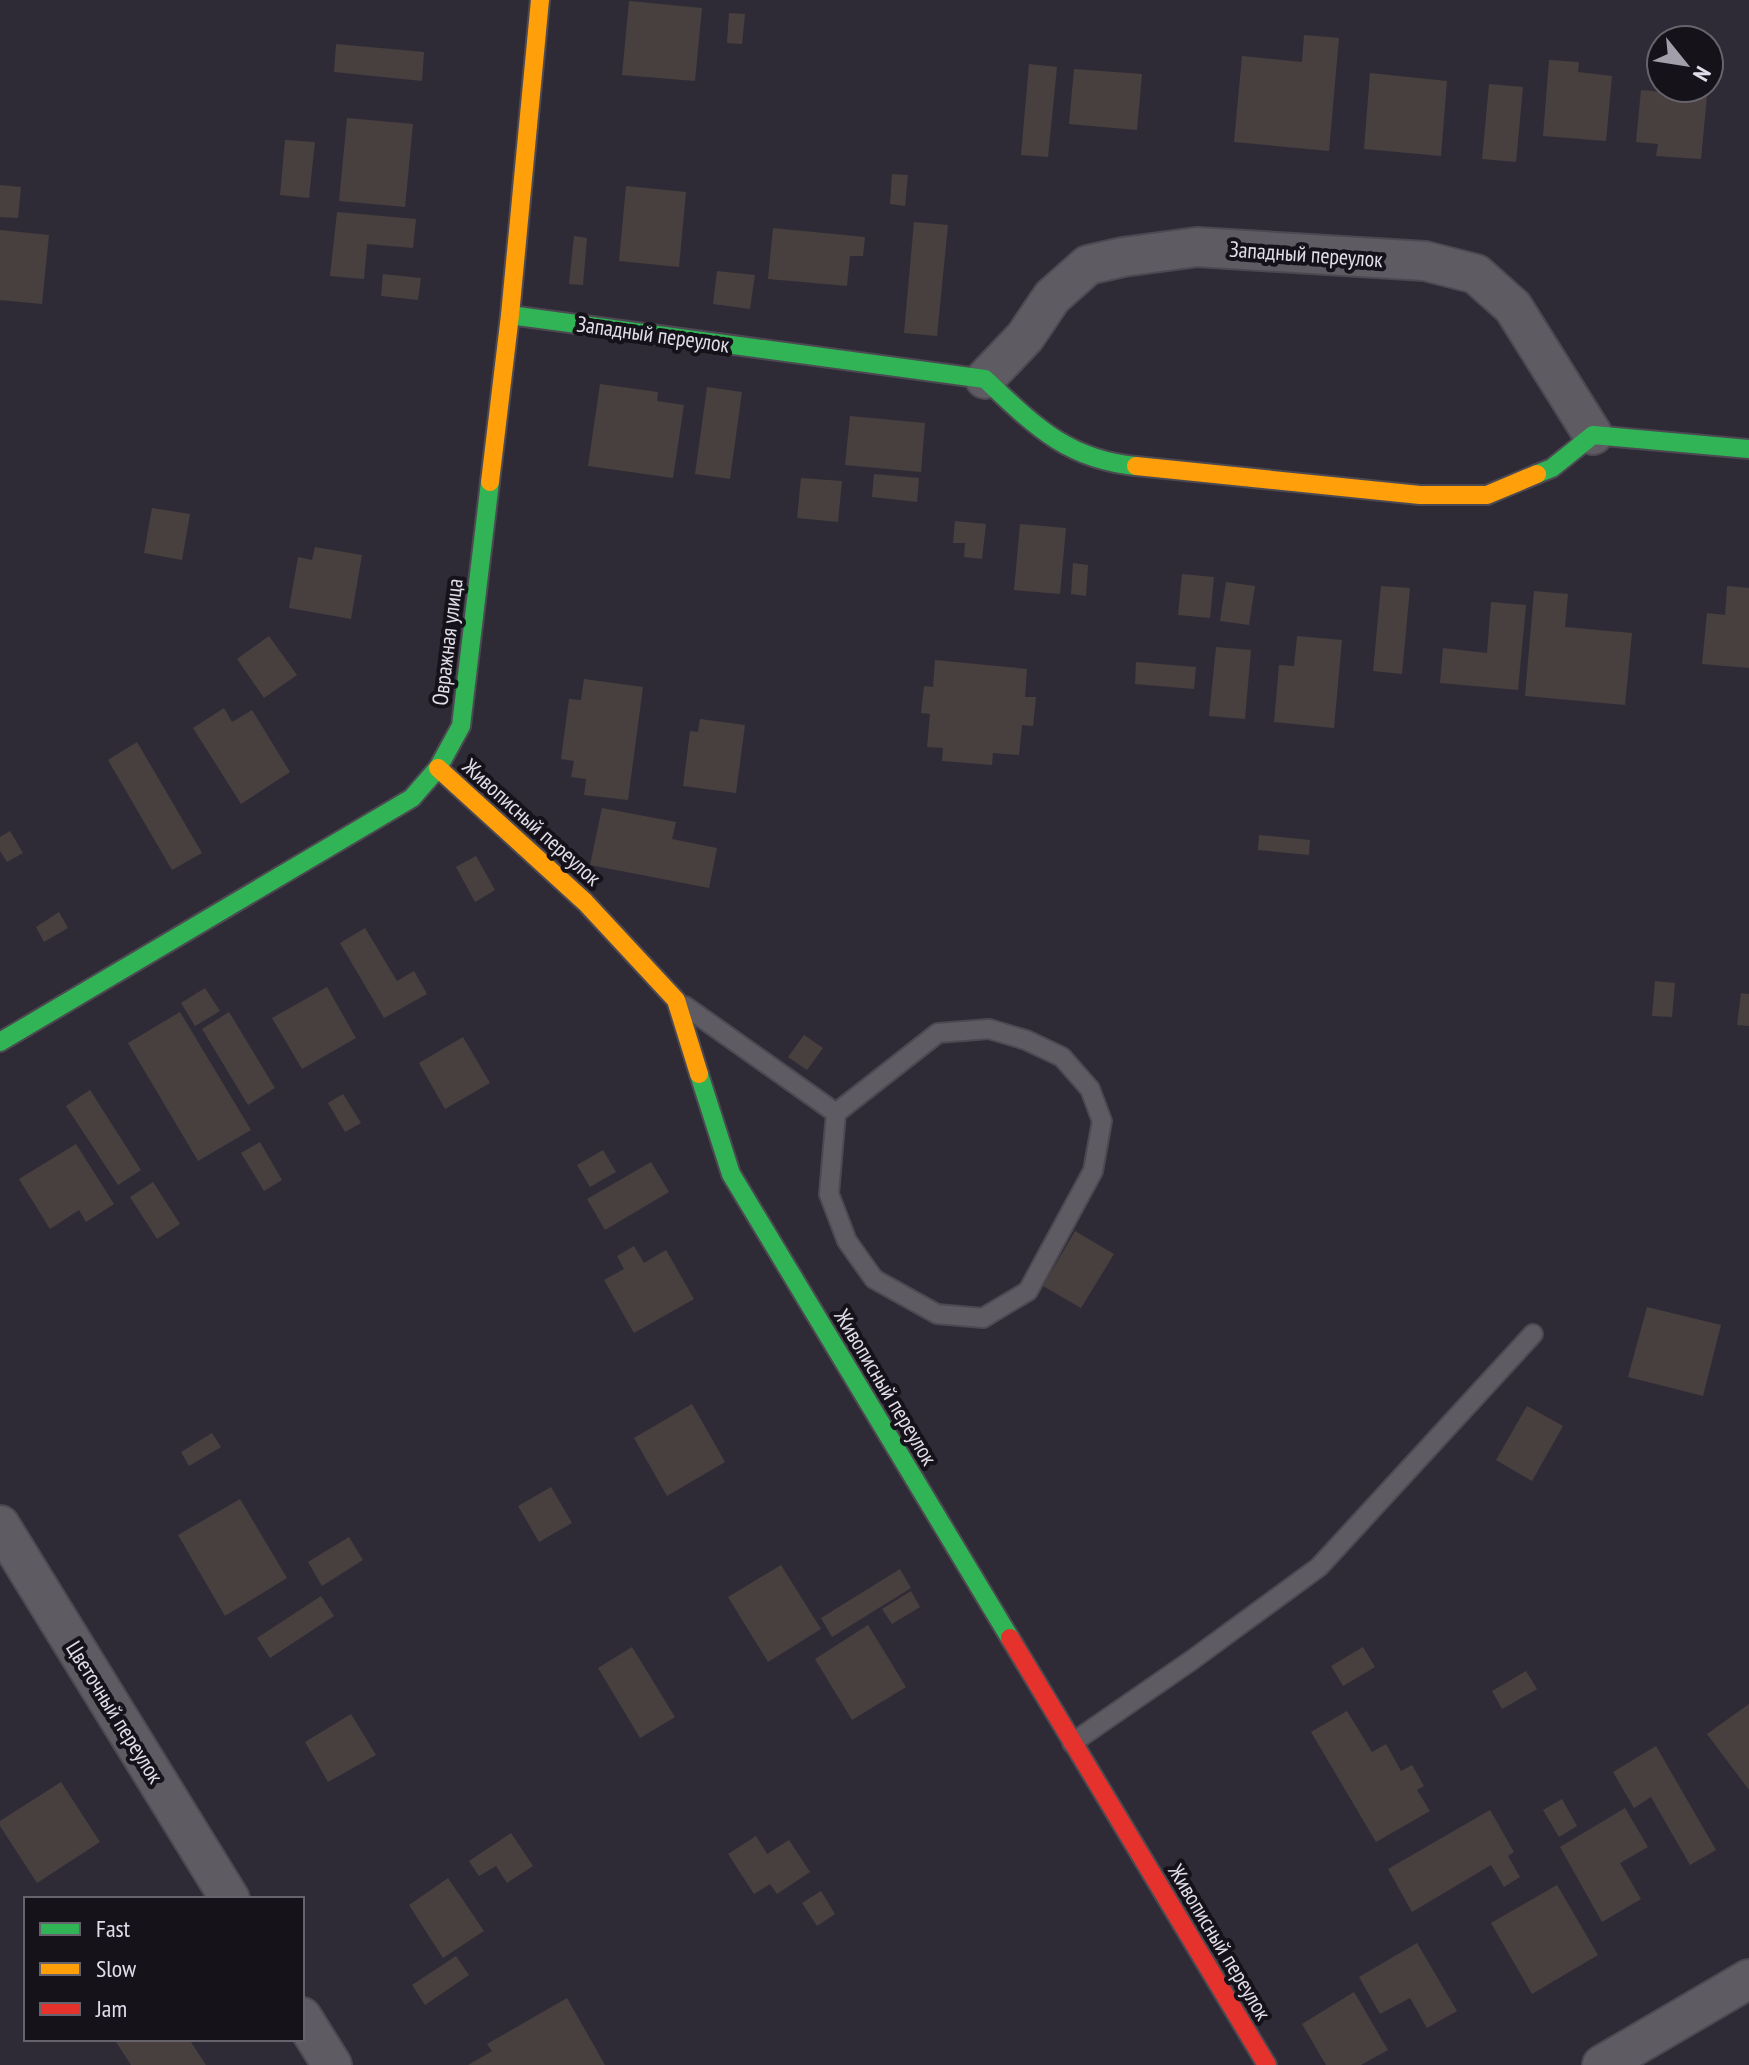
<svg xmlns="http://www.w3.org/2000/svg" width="1749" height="2065" font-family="'PT Sans Narrow',sans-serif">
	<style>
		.building { fill: #483f3f }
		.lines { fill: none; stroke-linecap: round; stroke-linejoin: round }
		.lane-casing { stroke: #4c4952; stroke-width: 22 }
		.street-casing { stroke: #4c4952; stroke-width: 42 }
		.fast-casing { stroke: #4c4952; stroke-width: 22 }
		.slow-casing { stroke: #4c4952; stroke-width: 22 }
		.jam-casing { stroke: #4c4952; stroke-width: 22 }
		.lane { stroke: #5f5b63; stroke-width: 18 }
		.street { stroke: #5f5b63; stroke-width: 38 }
		.fast { stroke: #30b455; stroke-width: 18 }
		.slow { stroke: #ff9f0a; stroke-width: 18 }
		.jam { stroke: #e5322d; stroke-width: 18 }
		.labels { text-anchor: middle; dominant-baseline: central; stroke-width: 8; stroke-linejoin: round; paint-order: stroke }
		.street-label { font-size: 22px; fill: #e1dde9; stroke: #15121a }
	</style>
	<rect width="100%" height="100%" fill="#2f2b36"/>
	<g class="building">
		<path d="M629 1 702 8 695 81 622 75Z"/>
		<path d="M729 13 745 14 742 44 727 43Z"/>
		<path d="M1304 35 1339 38 1329 151 1234 142 1242 56 1302 62Z"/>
		<path d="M336 44 424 52 422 81 334 72Z"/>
		<path d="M1549 60 1579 62 1578 72 1612 76 1606 141 1543 136Z"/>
		<path d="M1029 64 1057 67 1048 157 1021 155Z"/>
		<path d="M1074 69 1142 74 1137 130 1069 124Z"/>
		<path d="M1370 73 1447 81 1441 156 1364 149Z"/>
		<path d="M1489 84 1523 87 1516 162 1482 159Z"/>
		<path d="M1641 90 1707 96 1701 159 1656 156 1658 144 1636 142Z"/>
		<path d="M347 118 413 124 405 207 339 201Z"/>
		<path d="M285 140 315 142 309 198 280 195Z"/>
		<path d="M892 174 908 175 905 206 890 204Z"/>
		<path d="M0 185 21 187 18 218 0 217Z"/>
		<path d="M626 186 686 192 679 267 619 261Z"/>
		<path d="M337 212 416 219 413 248 367 244 364 279 330 276Z"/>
		<path d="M914 222 948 225 937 336 904 333Z"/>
		<path d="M773 228 865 237 863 256H850L847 286 768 279Z"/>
		<path d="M0 230 49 235 42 304 0 300Z"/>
		<path d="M574 236 587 238 583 285 569 284Z"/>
		<path d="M717 271 755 275 750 309 713 304Z"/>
		<path d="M383 274 421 278 418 300 381 296Z"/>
		<path d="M600 384 658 392 657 401 684 405 673 478 588 466Z"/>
		<path d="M707 387 742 392 730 479 695 474Z"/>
		<path d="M850 416 925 423 921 472 845 465Z"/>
		<path d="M874 474 919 478 917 502 872 497Z"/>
		<path d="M801 478 842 481 838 522 797 518Z"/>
		<path d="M152 508 190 514 182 560 144 553Z"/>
		<path d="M955 521 986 524 982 559 964 557 965 543H953Z"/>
		<path d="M1020 524 1066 528 1060 594 1014 590Z"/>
		<path d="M315 547 362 555 351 619 289 608 298 557 312 560Z"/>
		<path d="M1073 563 1088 565 1086 596 1071 594Z"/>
		<path d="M1182 574 1214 577 1210 618 1178 615Z"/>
		<path d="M1226 582 1255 586 1249 625 1220 621Z"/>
		<path d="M1381 586 1410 588 1402 674 1373 671Z"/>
		<path d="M1727 586 1749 588V668L1702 664 1707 613 1725 615Z"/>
		<path d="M1534 591 1568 594 1565 627 1632 633 1625 705 1525 696Z"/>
		<path d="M1491 602 1526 605 1518 690 1440 683 1443 648 1487 653Z"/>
		<path d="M269 636 297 675 264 698 237 659Z"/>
		<path d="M1297 636 1342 640 1334 728 1274 722 1279 665 1294 666Z"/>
		<path d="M1216 647 1251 650 1245 719 1209 716Z"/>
		<path d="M935 660 1027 669 1025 697H1036L1033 726 1022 725 1019 755 993 753 992 765 942 761 943 748 927 747 930 714 921 713 924 686 933 687Z"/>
		<path d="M1136 662 1196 667 1194 689 1135 684Z"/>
		<path d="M584 679 643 687 628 800 584 795 586 779 571 777 574 761 561 759 569 699 581 700Z"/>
		<path d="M224 708 232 722 252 710 290 772 241 804 193 728Z"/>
		<path d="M700 719 745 725 736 793 683 786 690 731 698 732Z"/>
		<path d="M137 742 202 853 172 870 108 760Z"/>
		<path d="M602 808 676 822 672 839 717 848 709 888 590 865Z"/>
		<path d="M10 831 23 853 7 862 0 851V837Z"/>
		<path d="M1259 835 1310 840 1309 855 1258 850Z"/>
		<path d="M476 856 495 890 475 902 456 867Z"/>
		<path d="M59 912 68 928 44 942 36 927Z"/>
		<path d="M365 928 397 981 414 971 427 994 384 1018 340 943Z"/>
		<path d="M1655 981 1675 983 1672 1017 1652 1016Z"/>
		<path d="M327 987 356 1038 302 1069 272 1018Z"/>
		<path d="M205 988 220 1011 195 1026 181 1003Z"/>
		<path d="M1741 993 1749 994V1026L1737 1025Z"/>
		<path d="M180 1012 251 1130 198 1161 128 1043Z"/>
		<path d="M229 1012 275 1088 248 1105 202 1029Z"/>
		<path d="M804 1035 823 1048 807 1070 788 1057Z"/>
		<path d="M463 1037 490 1083 445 1109 419 1063Z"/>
		<path d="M90 1090 141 1170 118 1185 66 1106Z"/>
		<path d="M343 1094 361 1123 345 1132 328 1103Z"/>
		<path d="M260 1142 282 1180 264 1191 241 1153Z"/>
		<path d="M76 1144 114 1204 86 1222 79 1210 50 1229 19 1179Z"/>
		<path d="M603 1150 616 1172 590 1187 577 1165Z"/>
		<path d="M651 1162 669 1192 605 1230 587 1199Z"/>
		<path d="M153 1182 180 1224 157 1239 130 1197Z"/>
		<path d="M1075 1231 1114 1254 1081 1308 1043 1286Z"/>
		<path d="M634 1246 644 1263 666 1250 694 1299 634 1333 604 1280 624 1269 617 1256Z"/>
		<path d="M1647 1307 1721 1325 1703 1396 1628 1377Z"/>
		<path d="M692 1404 725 1462 667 1496 634 1438Z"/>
		<path d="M1527 1406 1563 1426 1532 1481 1496 1460Z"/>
		<path d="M212 1433 221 1447 189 1466 181 1452Z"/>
		<path d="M551 1487 572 1523 539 1542 518 1506Z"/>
		<path d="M240 1499 287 1578 225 1616 178 1535Z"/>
		<path d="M349 1537 363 1560 322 1586 308 1562Z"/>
		<path d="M781 1565 821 1629 768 1662 728 1597Z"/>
		<path d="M900 1569 911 1588 832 1637 821 1618Z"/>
		<path d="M911 1591 920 1607 892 1624 882 1609Z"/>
		<path d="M321 1596 334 1616 270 1658 257 1638Z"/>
		<path d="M868 1625 906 1687 852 1720 815 1659Z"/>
		<path d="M632 1647 675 1717 640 1738 598 1668Z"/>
		<path d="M1363 1647 1375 1667 1343 1686 1331 1666Z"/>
		<path d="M1526 1671 1537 1689 1502 1709 1492 1691Z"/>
		<path d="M1749 1704V1790L1707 1734Z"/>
		<path d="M1347 1711 1372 1752 1386 1744 1401 1771 1412 1765 1424 1786 1417 1790 1430 1811 1376 1842 1311 1732Z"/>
		<path d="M351 1714 376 1755 328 1782 305 1742Z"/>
		<path d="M1656 1746 1716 1850 1690 1865 1651 1797 1634 1808 1613 1772Z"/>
		<path d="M61 1782 100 1842 37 1883 0 1826V1821Z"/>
		<path d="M1562 1799 1577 1826 1559 1837 1543 1810Z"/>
		<path d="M1625 1808 1648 1847 1620 1863 1641 1899 1602 1922 1560 1847Z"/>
		<path d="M1490 1810 1514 1852 1508 1856 1520 1877 1504 1887 1491 1865 1412 1912 1388 1869Z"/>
		<path d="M511 1833 533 1866 507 1883 496 1866 479 1876 469 1861Z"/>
		<path d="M756 1836 767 1854 789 1840 810 1872 777 1894 770 1884 754 1894 728 1854Z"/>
		<path d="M448 1878 484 1931 443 1958 409 1905Z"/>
		<path d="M1557 1885 1598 1955 1532 1994 1491 1923Z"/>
		<path d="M821 1891 835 1914 817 1926 802 1903Z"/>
		<path d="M1417 1943 1457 2011 1427 2028 1410 1998 1380 2014 1359 1977Z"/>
		<path d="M456 1956 469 1975 425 2005 412 1985Z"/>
		<path d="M1354 1992 1388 2050 1361 2065H1326L1302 2024Z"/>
		<path d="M567 1998 605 2065H468L492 2051 487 2044Z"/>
		<path d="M114 2039H189L206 2065H131Z"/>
	</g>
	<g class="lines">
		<defs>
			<g id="lane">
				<path d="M685 1006 836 1113 829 1194 847 1241 874 1279 937 1314 983 1318 1028 1291 1093 1171 1102 1121 1090 1089 1062 1057 1026 1040 989 1029 938 1033 836 1113"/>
				<path d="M1072 1743 1192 1660 1319 1567 1533 1334"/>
			</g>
			<g id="street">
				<path d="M985 379 1025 337 1052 297 1088 265 1123 257 1197 247 1425 261 1476 274 1513 307 1593 435"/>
				<path d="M0 1525 230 1899"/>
				<path d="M302 2017 332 2065"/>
				<path d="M1602 2065 1749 1979"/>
			</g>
			<g id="fast">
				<path d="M510 315 985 379C1034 425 1066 459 1136 466"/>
				<path d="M1537 474 1552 468 1593 435 1749 449"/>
				<path d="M0 1042 412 798 438 768 461 726 490 482"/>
				<path d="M699 1074 731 1174 1010 1638"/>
			</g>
			<g id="slow">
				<path d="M1136 466 1420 495H1487L1537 474"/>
				<path d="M490 482 510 315 540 0"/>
				<path d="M438 768 585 902 676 1000 699 1074"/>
			</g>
			<path id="jam" d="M1010 1638 1267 2065"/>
		</defs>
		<use href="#lane" class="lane-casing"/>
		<use href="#street" class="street-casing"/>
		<use href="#fast" class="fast-casing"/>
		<use href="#slow" class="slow-casing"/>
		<use href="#jam" class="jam-casing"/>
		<use href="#lane" class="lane"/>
		<use href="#street" class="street"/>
		<use href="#fast" class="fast"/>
		<use href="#slow" class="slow"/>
		<use href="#jam" class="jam"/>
	</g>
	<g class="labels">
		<g class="street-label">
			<text transform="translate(1306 254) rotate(4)">Западный переулок</text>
			<text transform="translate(653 334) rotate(8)">Западный переулок</text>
			<text transform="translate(447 642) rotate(-83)">Овражная улица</text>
			<text transform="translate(532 822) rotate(42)">Живописный переулок</text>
			<text transform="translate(886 1387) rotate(59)">Живописный переулок</text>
			<text transform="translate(115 1712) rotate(58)">Цветочный переулок</text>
			<text transform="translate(1220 1942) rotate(59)">Живописный переулок</text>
		</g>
	</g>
	<rect x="24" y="1897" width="280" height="144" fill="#15121a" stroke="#67636d" stroke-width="2"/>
	<rect x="40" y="1923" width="40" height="12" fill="#30b455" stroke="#67636d" stroke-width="2"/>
	<text x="96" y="1937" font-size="24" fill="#e1dde9">Fast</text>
	<rect x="40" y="1963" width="40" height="12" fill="#ff9f0a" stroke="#67636d" stroke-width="2"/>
	<text x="96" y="1977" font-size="24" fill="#e1dde9">Slow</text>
	<rect x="40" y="2003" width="40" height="12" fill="#e5322d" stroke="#67636d" stroke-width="2"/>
	<text x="96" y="2017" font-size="24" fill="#e1dde9">Jam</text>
	<g transform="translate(1685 64) rotate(120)"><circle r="38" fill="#15121a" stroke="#67636d" stroke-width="2"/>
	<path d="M0-6L14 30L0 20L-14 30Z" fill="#a39faa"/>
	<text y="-12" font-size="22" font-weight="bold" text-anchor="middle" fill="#e1dde9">N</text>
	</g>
</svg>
